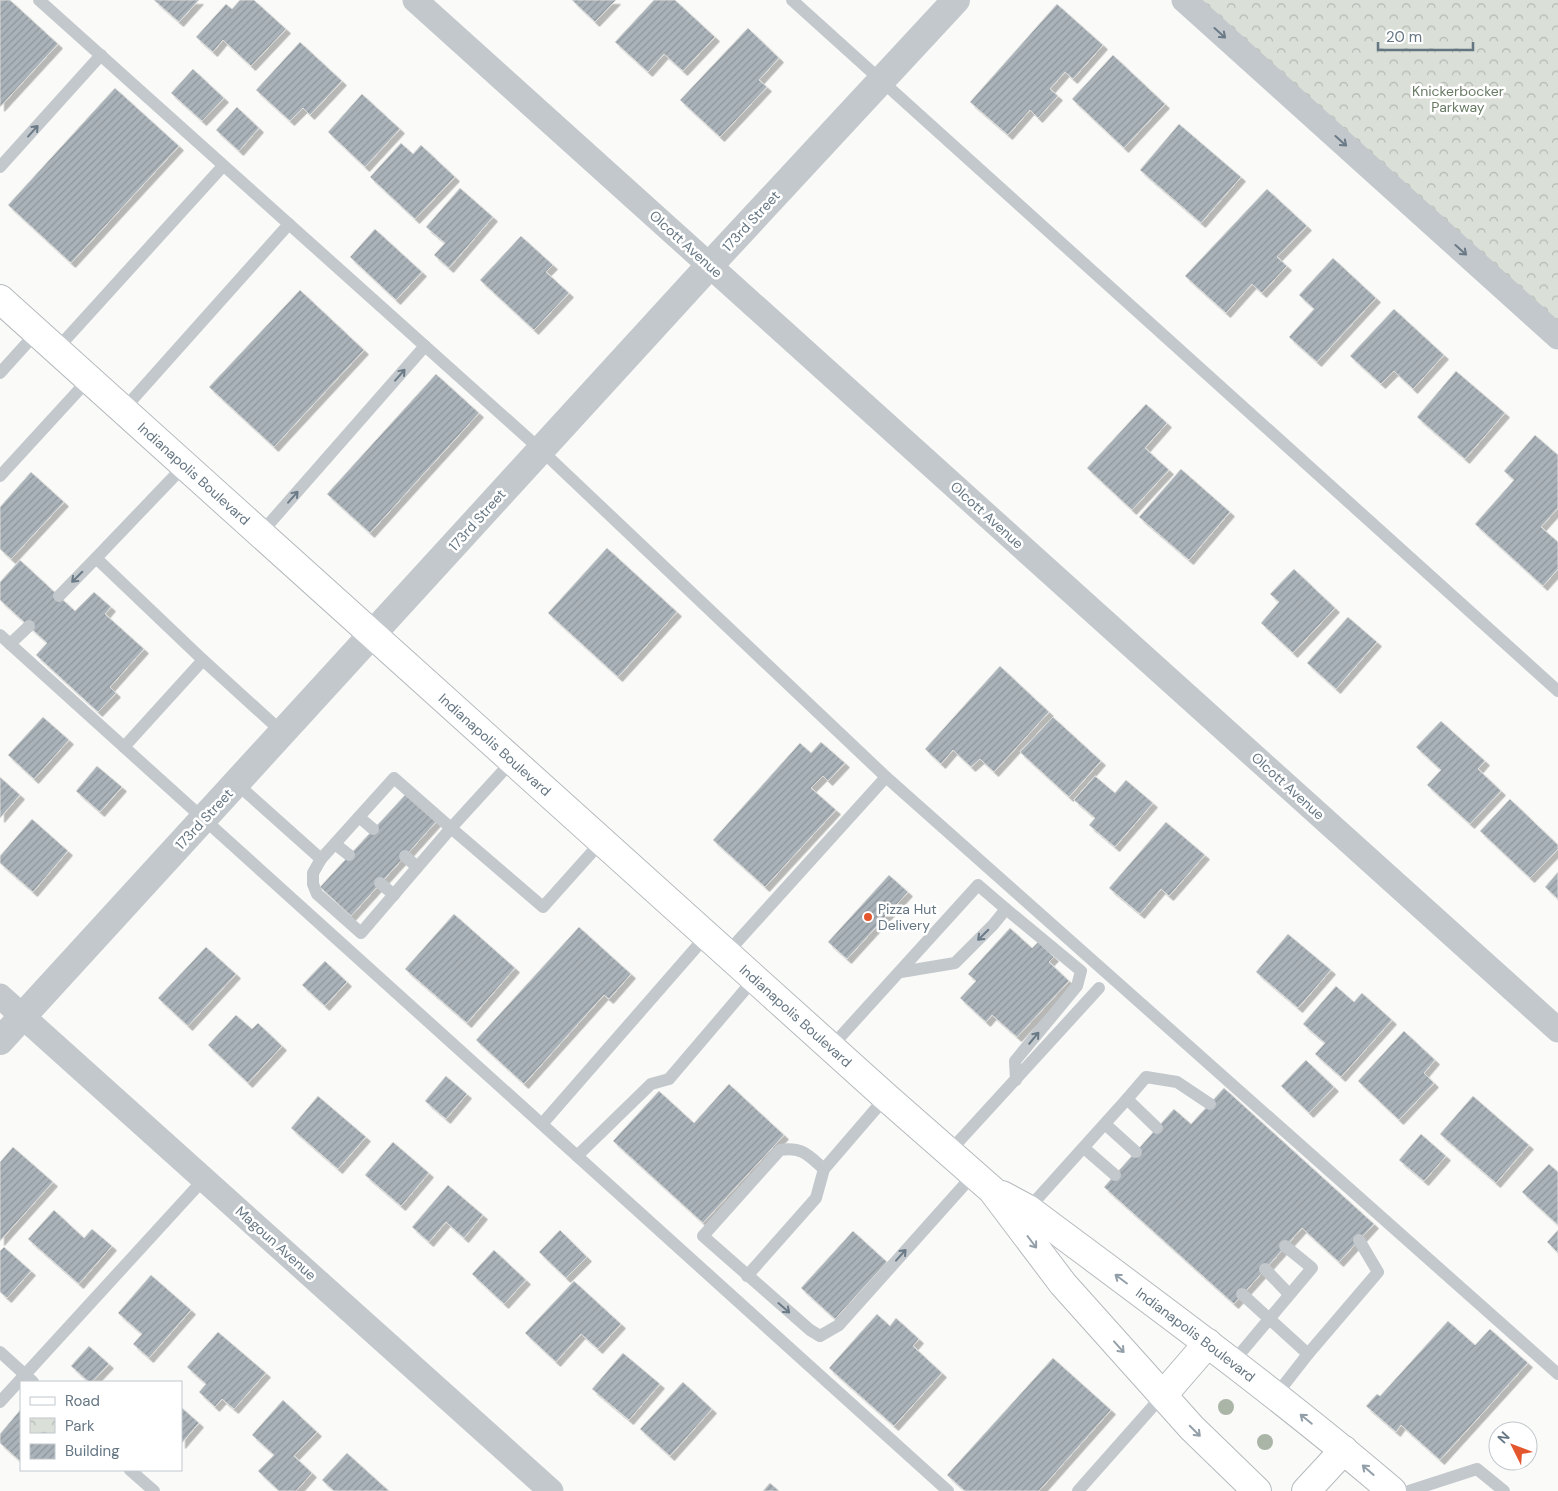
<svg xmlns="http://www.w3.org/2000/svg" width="1558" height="1491" font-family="'DM Sans',sans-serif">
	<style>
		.park { fill: url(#park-crowns) }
		.building { fill: url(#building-hatch); stroke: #dcdcda; filter: url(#shadow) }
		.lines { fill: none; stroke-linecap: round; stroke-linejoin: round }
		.primary-casing { stroke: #b5babe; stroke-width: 30 }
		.service { stroke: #c3c8cc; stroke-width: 12 }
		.minor { stroke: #c3c8cc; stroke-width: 25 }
		.tertiary { stroke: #c3c8cc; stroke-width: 28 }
		.primary { stroke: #fff; stroke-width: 28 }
		.tree { fill: #aab4a7 }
		.oneway { stroke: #6a7a87 }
		.oneway2 { stroke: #939fa8 }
		.poi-dot { fill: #e4572e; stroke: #fff; stroke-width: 2 }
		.labels { text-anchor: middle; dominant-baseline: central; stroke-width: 5; stroke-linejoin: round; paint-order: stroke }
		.park-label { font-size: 14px; fill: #687a64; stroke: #fff }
		.street-label { font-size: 14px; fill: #657683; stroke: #fff }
		.poi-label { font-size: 14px; fill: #657683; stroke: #fff; text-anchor: start }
	</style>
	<defs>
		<pattern id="park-crowns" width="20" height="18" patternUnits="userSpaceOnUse" patternTransform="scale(1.25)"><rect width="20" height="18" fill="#dadfd7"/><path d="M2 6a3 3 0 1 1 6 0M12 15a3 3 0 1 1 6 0" fill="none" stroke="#b4b9b4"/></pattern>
		<pattern id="building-hatch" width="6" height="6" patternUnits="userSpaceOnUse" patternTransform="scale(1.25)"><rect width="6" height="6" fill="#aab3b9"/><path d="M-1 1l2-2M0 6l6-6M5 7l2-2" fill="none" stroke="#8e969c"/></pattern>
		<filter id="shadow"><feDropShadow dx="4.5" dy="4.5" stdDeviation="0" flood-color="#0004"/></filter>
	</defs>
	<rect width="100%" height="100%" fill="#fafaf8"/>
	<path class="park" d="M1200 0H1558V323Z"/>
	<g class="building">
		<path d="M0 0H10L58 44 0 107Z"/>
		<path d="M154 0H199L179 22Z"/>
		<path d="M240 0H254L286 29 251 66 223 40 213 52 196 37 226 4 232 9Z"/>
		<path d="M572 0H616L595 22Z"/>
		<path d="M654 0H675L715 37 683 71 664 54 648 72 615 42Z"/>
		<path d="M1057 4 1103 45 1073 79 1065 72 1050 89 1058 96 1038 118 1030 110 1008 135 970 102Z"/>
		<path d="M748 28 779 58 759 80 767 87 720 137 680 100Z"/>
		<path d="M300 42 342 81 310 115 303 108 290 121 256 90Z"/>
		<path d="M1113 55 1165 104 1124 148 1072 99Z"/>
		<path d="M193 69 224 98 202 121 171 93Z"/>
		<path d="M115 88 179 146 71 263 8 205Z"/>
		<path d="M362 94 400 129 365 167 328 132Z"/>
		<path d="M237 107 259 128 239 151 216 130Z"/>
		<path d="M1179 124 1241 177 1201 223 1140 170Z"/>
		<path d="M401 143 413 154 421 145 455 177 415 219 370 177Z"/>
		<path d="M460 188 493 217 449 268 434 255 445 243 426 227Z"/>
		<path d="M1267 189 1307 226 1277 257 1287 266 1262 293 1252 284 1226 313 1185 276Z"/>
		<path d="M375 229 422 272 396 300 350 257Z"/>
		<path d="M521 236 553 265 546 272 569 293 534 330 480 280Z"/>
		<path d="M1333 258 1376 298 1317 362 1289 337 1314 309 1299 295Z"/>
		<path d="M300 290 364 350 274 447 209 387Z"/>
		<path d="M1394 309 1444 355 1413 389 1394 371 1381 384 1350 356Z"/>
		<path d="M1456 371 1505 413 1465 459 1417 417Z"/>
		<path d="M436 374 479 413 370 533 327 494Z"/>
		<path d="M1146 404 1167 423 1145 448 1169 470 1132 510 1087 468Z"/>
		<path d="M1535 435 1558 455V508L1541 527 1558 542V569L1543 586 1475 524 1514 480 1504 471Z"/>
		<path d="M1181 469 1230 512 1189 560 1139 517Z"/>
		<path d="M31 472 64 502 11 559 0 549V507Z"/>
		<path d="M607 548 677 612 618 677 548 613Z"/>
		<path d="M20 560 75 611 94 592 111 607 105 614 144 649 110 687 116 693 98 712 36 655 47 643 0 600V582Z"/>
		<path d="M1294 569 1335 608 1293 653 1261 623 1279 602 1270 594Z"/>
		<path d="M1348 617 1377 642 1336 689 1307 663Z"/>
		<path d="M1000 666 1049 712 994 772 980 759 971 767 953 750 941 764 925 749Z"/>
		<path d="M43 717 69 740 34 779 8 755Z"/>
		<path d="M1053 717 1101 761 1069 797 1020 752Z"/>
		<path d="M1441 721 1485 761 1478 769 1501 791 1470 824 1427 785 1441 770 1416 747Z"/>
		<path d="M821 742 845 763 828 781 823 776 811 788 836 810 765 887 713 840 800 743 811 753Z"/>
		<path d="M97 766 122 787 100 812 76 791Z"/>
		<path d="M1095 776 1115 793 1126 780 1153 803 1115 847 1089 825 1095 818 1074 800Z"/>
		<path d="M0 777 20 795 0 818Z"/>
		<path d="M406 794 436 822 351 916 320 887Z"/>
		<path d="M1510 799 1558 845V849L1530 878 1480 831Z"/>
		<path d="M32 819 68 851 33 892 0 863V856Z"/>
		<path d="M1166 822 1205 855 1169 896 1161 889 1140 914 1109 888Z"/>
		<path d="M1558 872V899L1545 887Z"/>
		<path d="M889 875 908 892 847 959 828 942Z"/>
		<path d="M454 914 515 968 467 1023 405 969Z"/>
		<path d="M579 927 631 974 609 999 604 995 524 1084 476 1040Z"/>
		<path d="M1010 928 1032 948 1038 942 1054 957 1049 962 1069 981 1017 1037 992 1015 986 1022 960 998 976 981 968 974Z"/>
		<path d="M1288 934 1331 970 1298 1008 1256 972Z"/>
		<path d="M206 947 236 974 188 1026 158 998Z"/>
		<path d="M325 961 347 982 325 1006 302 985Z"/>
		<path d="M1336 986 1354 1002 1362 993 1392 1020 1341 1077 1315 1054 1325 1043 1303 1024Z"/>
		<path d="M236 1015 252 1029 258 1023 282 1046 248 1083 208 1045Z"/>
		<path d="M1404 1031 1435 1060 1424 1073 1434 1083 1399 1120 1358 1081Z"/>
		<path d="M1306 1060 1334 1087 1309 1113 1281 1086Z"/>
		<path d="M446 1076 467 1094 446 1119 425 1101Z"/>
		<path d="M729 1084 784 1135 703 1223 613 1141 659 1091 694 1123Z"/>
		<path d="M1224 1088 1374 1224 1339 1262 1302 1228 1234 1304 1104 1187 1174 1109 1191 1124Z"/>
		<path d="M318 1096 366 1137 338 1169 291 1128Z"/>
		<path d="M1473 1096 1529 1145 1496 1183 1440 1134Z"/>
		<path d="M1421 1134 1446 1156 1424 1181 1399 1160Z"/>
		<path d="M393 1142 429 1173 401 1206 365 1175Z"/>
		<path d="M13 1147 53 1182 0 1241V1162Z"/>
		<path d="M1549 1164 1558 1172V1225L1522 1192Z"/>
		<path d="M448 1185 483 1215 464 1238 446 1222 429 1242 412 1227Z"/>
		<path d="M54 1210 84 1238 92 1229 112 1246 79 1284 28 1239Z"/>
		<path d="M560 1230 587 1257 566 1278 539 1252Z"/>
		<path d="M1558 1230V1253L1547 1242Z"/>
		<path d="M853 1231 887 1262 835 1319 801 1288Z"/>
		<path d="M4 1247 31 1271 7 1298 0 1292V1251Z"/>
		<path d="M494 1250 526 1280 504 1304 472 1274Z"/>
		<path d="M151 1275 191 1310 149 1358 133 1344 142 1334 118 1313Z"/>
		<path d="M574 1281 621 1324 598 1349 581 1334 556 1362 525 1333Z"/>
		<path d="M877 1314 890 1326 896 1318 919 1339 913 1346 942 1373 894 1426 829 1368Z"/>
		<path d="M1448 1321 1475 1345 1490 1329 1528 1363 1440 1460 1401 1425 1396 1432 1366 1406 1377 1394 1380 1396Z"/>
		<path d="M218 1332 266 1373 234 1409 222 1399 215 1407 199 1392 206 1384 187 1367Z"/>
		<path d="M89 1346 109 1364 92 1382H89L71 1366Z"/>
		<path d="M623 1353 660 1384 629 1420 592 1389Z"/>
		<path d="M1053 1358 1111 1410 1039 1491H965L947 1475Z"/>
		<path d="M683 1382 712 1409 670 1456 640 1429Z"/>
		<path d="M283 1400 317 1432 294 1456 312 1473 296 1491H279L258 1471 274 1455 252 1435Z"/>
		<path d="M181 1407 199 1423 181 1444Z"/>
		<path d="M21 1409V1462L0 1443V1434Z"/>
		<path d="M347 1453 389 1491H334L322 1480Z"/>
		<path d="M770 1483 779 1491H763Z"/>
	</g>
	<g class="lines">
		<defs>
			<g id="primary">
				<path id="s1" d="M0 299 886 1097 992 1190 1063 1284 1192 1428 1257 1491"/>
				<path id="s2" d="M1002 1195 1028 1209C1151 1301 1275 1391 1392 1491"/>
				<path d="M1163 1395 1208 1343"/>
				<path d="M1306 1491 1344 1450"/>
			</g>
		</defs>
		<use href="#primary" class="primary-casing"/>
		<g class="service">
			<path d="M39 0 541 450 886 777 1558 1374"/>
			<path d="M792 0 1558 691"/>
			<path d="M0 167 101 55"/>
			<path d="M56 350 223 166"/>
			<path d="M0 373 37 332"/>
			<path d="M123 410 289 224"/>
			<path d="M185 465 96 558 203 660"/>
			<path d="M0 476 89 379"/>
			<path d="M261 533 425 346"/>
			<path d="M59 596 96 558"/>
			<path d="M0 635 948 1491"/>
			<path d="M10 644 29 626"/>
			<path d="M124 747 203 660 282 732"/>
			<path d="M236 783 321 859 394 778 451 828 513 760"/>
			<path d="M359 817 373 829"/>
			<path d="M335 844 349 855"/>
			<path d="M405 856 417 867"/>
			<path d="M321 859 313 873V884L317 894 361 933 451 828 543 907 602 841"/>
			<path d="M380 883 394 895"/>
			<path d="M727 953 886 777"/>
			<path d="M901 972 955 963 993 925 1006 909 1081 971 1077 986 1015 1061 1016 1080"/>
			<path d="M831 1047 978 885 1006 909"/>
			<path d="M1127 1099 1146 1077 1177 1082 1210 1104"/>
			<path d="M542 1124 707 935"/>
			<path d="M1105 1124 1136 1152"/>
			<path d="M1084 1148 1115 1175"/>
			<path d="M949 1152 1099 988"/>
			<path d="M577 1156 651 1084 669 1079 755 978"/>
			<path d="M824 1169C809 1156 802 1146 780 1150L703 1236 810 1330 820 1336 839 1325 974 1174"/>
			<path d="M1028 1209 1127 1099 1157 1128"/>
			<path d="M1265 1269 1289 1294"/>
			<path d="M747 1276 816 1198 824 1169 886 1097"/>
			<path d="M1242 1294 1308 1354"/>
			<path d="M0 1352 33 1382"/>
			<path d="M1233 1362 1312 1268 1285 1246"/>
			<path d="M1276 1395 1308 1354 1378 1272 1359 1240"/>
			<path d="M0 1402 204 1179"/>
			<path d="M130 1470 154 1491"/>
			<path d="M1078 1491 1163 1395"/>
			<path d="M1409 1491 1477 1469 1504 1491"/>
		</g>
		<g class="minor">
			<path d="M415 0 1558 1030"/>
			<path d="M1184 0 1558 337"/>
			<path d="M0 996 551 1491"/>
		</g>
		<path class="tertiary" d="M0 1041 710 265 956 0"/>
		<use href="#primary" class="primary"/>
	</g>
	<g class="tree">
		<circle cx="1226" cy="1407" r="8"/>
		<circle cx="1265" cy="1442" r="8"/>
	</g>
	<defs><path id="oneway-shaft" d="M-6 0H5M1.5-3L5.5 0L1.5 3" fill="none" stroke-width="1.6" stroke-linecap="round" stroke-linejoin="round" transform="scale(1.25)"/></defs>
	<g class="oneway">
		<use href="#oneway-shaft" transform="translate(1220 33) rotate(42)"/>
		<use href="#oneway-shaft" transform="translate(33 131) rotate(-48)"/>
		<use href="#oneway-shaft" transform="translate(1341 141) rotate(42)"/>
		<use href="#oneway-shaft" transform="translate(1461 250) rotate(42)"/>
		<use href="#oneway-shaft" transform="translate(400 375) rotate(-49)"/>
		<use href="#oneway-shaft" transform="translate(293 497) rotate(-49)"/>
		<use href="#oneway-shaft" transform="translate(77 577) rotate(135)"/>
		<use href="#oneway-shaft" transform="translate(983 935) rotate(135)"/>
		<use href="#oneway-shaft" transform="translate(1034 1038) rotate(-50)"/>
		<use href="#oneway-shaft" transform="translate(901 1255) rotate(-48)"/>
		<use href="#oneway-shaft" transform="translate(784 1308) rotate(41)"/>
	</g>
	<g class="oneway2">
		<use href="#oneway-shaft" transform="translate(1032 1242) rotate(53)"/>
		<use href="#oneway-shaft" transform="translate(1121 1279) rotate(-143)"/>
		<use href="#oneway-shaft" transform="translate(1119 1347) rotate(48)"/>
		<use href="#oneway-shaft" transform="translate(1306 1419) rotate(-141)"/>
		<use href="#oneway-shaft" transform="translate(1195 1431) rotate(45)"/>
		<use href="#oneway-shaft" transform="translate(1368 1470) rotate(-139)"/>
	</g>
	<circle class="poi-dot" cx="868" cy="917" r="5"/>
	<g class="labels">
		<g class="park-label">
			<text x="1458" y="91">Knickerbocker<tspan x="1458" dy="16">Parkway</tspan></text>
		</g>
		<g class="street-label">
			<text transform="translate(751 221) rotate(-47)">173rd Street</text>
			<text transform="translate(686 244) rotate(42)">Olcott Avenue</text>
			<text stroke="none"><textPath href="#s1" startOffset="261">Indianapolis Boulevard</textPath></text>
			<text transform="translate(987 515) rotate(42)">Olcott Avenue</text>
			<text transform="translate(477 520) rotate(-48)">173rd Street</text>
			<text stroke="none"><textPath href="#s1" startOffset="666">Indianapolis Boulevard</textPath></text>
			<text transform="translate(1288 786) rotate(42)">Olcott Avenue</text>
			<text transform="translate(204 819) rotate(-47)">173rd Street</text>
			<text stroke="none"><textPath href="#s1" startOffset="1071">Indianapolis Boulevard</textPath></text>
			<text transform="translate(276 1243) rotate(42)">Magoun Avenue</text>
			<text stroke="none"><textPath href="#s2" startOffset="239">Indianapolis Boulevard</textPath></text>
		</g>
		<g class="poi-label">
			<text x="878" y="909">Pizza Hut<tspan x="878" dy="16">Delivery</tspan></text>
		</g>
	</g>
	<rect x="20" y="1381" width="162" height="90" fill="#ffffff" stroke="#c1c8cd"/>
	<rect x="30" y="1397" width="25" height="8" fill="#ffffff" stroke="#c1c8cd"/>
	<text x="65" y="1406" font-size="15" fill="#657683">Road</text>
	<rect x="30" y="1418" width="25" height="15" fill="url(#park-crowns)" stroke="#c1c8cd"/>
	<text x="65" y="1431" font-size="15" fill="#657683">Park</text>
	<rect x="30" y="1444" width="25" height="15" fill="url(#building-hatch)" stroke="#c1c8cd"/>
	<text x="65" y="1456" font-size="15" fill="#657683">Building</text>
	<g transform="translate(1513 1446) rotate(312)"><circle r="24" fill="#ffffff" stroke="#c1c8cd"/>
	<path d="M0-4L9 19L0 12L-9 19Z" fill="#e4572e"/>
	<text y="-8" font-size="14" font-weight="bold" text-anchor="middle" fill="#657683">N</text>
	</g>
	<path d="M1378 42v8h95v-8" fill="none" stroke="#657683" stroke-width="2.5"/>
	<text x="1386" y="42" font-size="15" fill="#657683" stroke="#ffffff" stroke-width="4" paint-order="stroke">20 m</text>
</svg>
